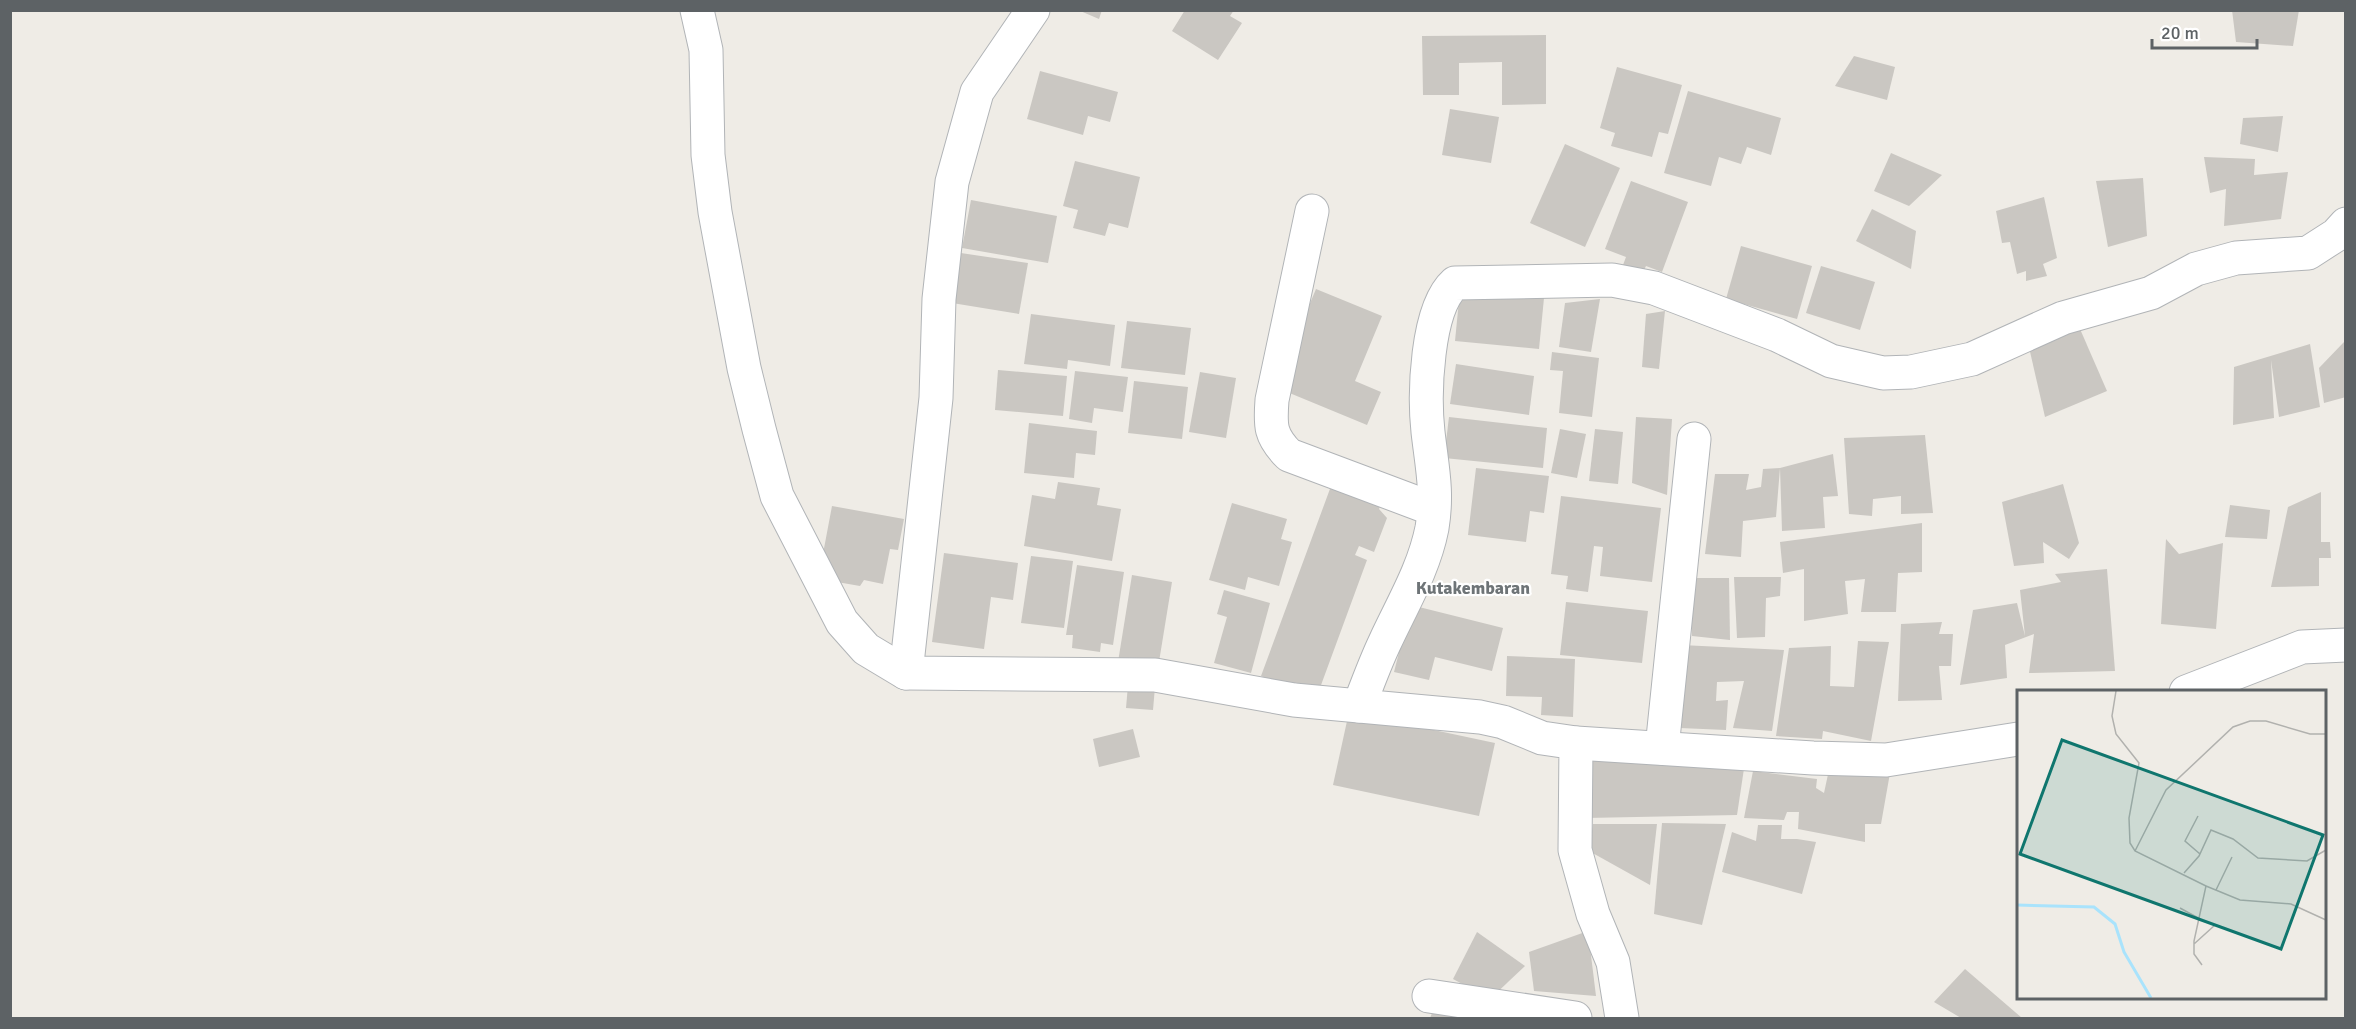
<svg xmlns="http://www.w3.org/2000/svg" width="2356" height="1029" font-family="Signika,sans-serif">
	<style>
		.building { fill: #cac7c2 }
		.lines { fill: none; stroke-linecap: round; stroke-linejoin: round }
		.minor-casing { stroke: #b1b4b7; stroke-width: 35 }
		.minor { stroke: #fff; stroke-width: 33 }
		.labels { text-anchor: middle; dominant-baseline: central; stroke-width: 4.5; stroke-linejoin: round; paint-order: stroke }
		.quarter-label { font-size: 18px; font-weight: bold; fill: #6e7477; stroke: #fff }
		.inset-river { fill: none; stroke: #a9e3fc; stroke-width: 3 }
		.inset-road { fill: none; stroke: #b1b1ae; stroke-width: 1.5 }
		.view { fill: #0f766e; fill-opacity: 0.15; stroke: #0f766e; stroke-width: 3 }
		.inset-edge { fill: none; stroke: #5d6265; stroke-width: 3 }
	</style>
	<rect width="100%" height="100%" fill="#efece6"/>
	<g class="building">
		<path d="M1078 10H1102L1099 19Z"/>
		<path d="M1185 10H1234L1230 16 1242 23 1218 60 1172 31Z"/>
		<path d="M2232 10H2299L2293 46 2236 42Z"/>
		<path d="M1546 35V104L1502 105V62L1459 63V95H1423L1422 36Z"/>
		<path d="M1854 56 1895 67 1887 100 1835 86Z"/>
		<path d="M1617 67 1682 85 1668 134 1659 132 1652 157 1611 146 1615 133 1600 128Z"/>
		<path d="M1040 71 1118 92 1110 122 1088 116 1083 135 1027 119Z"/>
		<path d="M1688 91 1781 118 1771 155 1747 147 1741 164 1719 157 1711 186 1664 173Z"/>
		<path d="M1450 109 1499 117 1491 163 1442 155Z"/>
		<path d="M2283 116 2278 152 2240 144 2243 118Z"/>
		<path d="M1565 144 1620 168 1585 247 1530 223Z"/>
		<path d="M1891 153 1942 175 1909 206 1874 191Z"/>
		<path d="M2204 157 2255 159 2254 175 2288 172 2281 219 2224 226 2226 189 2210 193Z"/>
		<path d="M1075 161 1140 177 1128 228 1109 223 1105 236 1073 228 1078 210 1063 206Z"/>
		<path d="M2143 178 2147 236 2108 247 2096 181Z"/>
		<path d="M1631 181 1688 202 1662 272 1646 266 1643 272 1623 265 1626 257 1605 249Z"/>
		<path d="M2044 197 2057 258 2043 264 2047 276 2026 281V271L2017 274 2010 242 2002 243 1996 211Z"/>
		<path d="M971 200 1057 216 1048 263 962 248Z"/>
		<path d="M1872 209 1916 231 1911 269 1856 241Z"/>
		<path d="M1741 246 1812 266 1797 319 1726 299Z"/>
		<path d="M954 252 1028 263 1019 314 946 302Z"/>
		<path d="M1821 266 1875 282 1860 330 1806 313Z"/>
		<path d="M1316 289 1382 316 1355 381 1381 392 1367 425 1275 387Z"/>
		<path d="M1460 290 1544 298 1539 349 1455 341Z"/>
		<path d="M1600 299 1591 352 1559 347 1565 303Z"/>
		<path d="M1665 311 1659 369 1642 367 1646 314Z"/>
		<path d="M1031 314 1115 325 1110 366 1068 360 1067 369 1024 364Z"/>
		<path d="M1127 321 1191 328 1185 375 1121 368Z"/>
		<path d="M2080 329 2107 391 2045 417 2028 343Z"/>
		<path d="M2344 342 2346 343V397L2324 403 2319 368Z"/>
		<path d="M2310 344 2320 407 2279 417 2271 360 2274 418 2233 425 2234 367Z"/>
		<path d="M1552 352 1599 358 1592 417 1559 413 1563 371 1550 370Z"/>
		<path d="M1456 364 1534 376 1529 415 1450 404Z"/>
		<path d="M998 370 1067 376 1063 416 995 410Z"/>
		<path d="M1075 371 1128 377 1123 412 1094 408 1092 423 1069 419Z"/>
		<path d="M1200 372 1236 378 1226 438 1189 432Z"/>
		<path d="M1134 381 1188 387 1182 439 1128 433Z"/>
		<path d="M1449 417 1547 428 1543 468 1444 458Z"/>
		<path d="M1636 417 1672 419 1667 495 1632 483Z"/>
		<path d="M1029 423 1097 431 1095 455 1076 453 1074 478 1024 473Z"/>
		<path d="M1560 429 1586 434 1577 478 1551 473Z"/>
		<path d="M1595 429 1623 432 1618 484 1589 481Z"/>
		<path d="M1925 435 1933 513 1901 514V496L1873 499 1872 516 1849 514 1844 438Z"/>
		<path d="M1833 454 1838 496 1823 497 1825 528 1782 531 1780 468Z"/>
		<path d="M1476 468 1549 476 1544 513 1530 511 1526 542 1468 535Z"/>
		<path d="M1780 468 1776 517 1743 521 1741 557 1705 554 1715 474H1749L1746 490 1761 487 1763 469Z"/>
		<path d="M1334 478 1384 496 1379 509 1387 518 1374 552 1359 546 1355 555 1367 560 1317 696 1261 676Z"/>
		<path d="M1058 482 1100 488 1097 505 1121 509 1112 561 1024 546 1032 495 1055 499Z"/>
		<path d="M2063 484 2079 543 2069 559 2043 542 2044 563 2014 566 2002 502Z"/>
		<path d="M2321 492V542H2330L2331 558H2319V586L2271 587 2288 507Z"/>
		<path d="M1561 496 1661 508 1652 582 1600 576 1603 547 1594 546 1588 592 1566 589 1568 576 1551 574Z"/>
		<path d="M1232 503 1287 519 1281 539 1292 542 1279 586 1248 577 1245 590 1209 580Z"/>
		<path d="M2230 505 2270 510 2267 539 2225 537Z"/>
		<path d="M832 506 904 519 898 550 890 549 883 584 864 580 860 586 837 582 822 559Z"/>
		<path d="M1922 523V572L1898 573 1896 612H1861L1865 579 1845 581 1848 614 1804 621V569L1783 573 1780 542Z"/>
		<path d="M2166 539 2179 554 2223 543 2216 629 2161 624Z"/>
		<path d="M944 553 1018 563 1013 600 991 597 984 649 932 642Z"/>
		<path d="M1031 556 1073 561 1064 628 1021 623Z"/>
		<path d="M1077 565 1124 572 1113 645 1101 643 1100 652 1072 648 1073 635H1066Z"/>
		<path d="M2107 569 2115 671 2029 673 2034 634 2005 645 2007 678 1960 685 1973 610 2017 603 2025 636 2020 590 2061 582 2055 574Z"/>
		<path d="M1132 575 1172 582 1158 668 1118 662Z"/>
		<path d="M1734 577H1781L1780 596 1766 598 1765 637 1737 638Z"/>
		<path d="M1690 578H1729L1730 640 1692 636Z"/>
		<path d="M1224 590 1270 603 1251 673 1214 663 1227 617 1217 614Z"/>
		<path d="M1566 602 1648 611 1642 663 1560 655Z"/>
		<path d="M1411 605 1503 628 1492 671 1435 657 1429 680 1394 672Z"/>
		<path d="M1942 622 1939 634H1953L1951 666H1939L1942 700 1898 701 1901 624Z"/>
		<path d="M1858 641 1889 642 1871 741 1823 731 1822 739 1776 736 1789 648 1831 646 1830 686 1854 687Z"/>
		<path d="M1681 645 1784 650 1772 731 1733 728 1744 681 1717 682 1716 701 1728 700 1726 730 1680 728Z"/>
		<path d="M1507 656 1575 659 1573 717 1541 715 1542 697 1506 696Z"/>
		<path d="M1128 685 1155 687 1153 710 1126 708Z"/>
		<path d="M1349 712 1495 743 1479 816 1333 785Z"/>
		<path d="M1133 729 1140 757 1099 767 1093 739Z"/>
		<path d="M1587 753 1745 762 1737 815 1586 818Z"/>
		<path d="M1830 765 1890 773 1881 824H1865V842L1798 829 1799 812H1787L1784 820 1744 818 1753 771 1817 779 1816 788 1824 793Z"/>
		<path d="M1662 823 1726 824 1702 925 1654 914Z"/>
		<path d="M1593 824H1657L1650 885 1589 851Z"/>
		<path d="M1758 825H1782L1781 839H1797L1816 842 1802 894 1722 872 1732 832 1756 841Z"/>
		<path d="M1588 931 1596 996 1534 991 1529 952Z"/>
		<path d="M1477 932 1525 966 1490 999 1453 979Z"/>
		<path d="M1965 969 2022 1018H1961L1934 1002Z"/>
		<path d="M1437 1001 1478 1018H1430Z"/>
	</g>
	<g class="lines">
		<defs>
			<g id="minor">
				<path d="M697 10 706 50 708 155 715 212 744 368 759 429 777 496 842 622 866 649 906 673 1155 675 1294 700 1480 717 1503 722 1542 738 1576 743 1575 850 1593 914 1613 962 1622 1018"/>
				<path d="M1312 211 1272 400C1270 426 1270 436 1289 455L1433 509"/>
				<path d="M906 673 936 398 939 299 952 182 977 92 1033 10"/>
				<path d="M2186 692 2302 647 2346 645"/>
				<path d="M1359 706C1367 685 1375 663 1385 642 1402 605 1424 569 1432 528 1438 492 1432 467 1428 432 1424 395 1426 309 1455 283L1612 280 1654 288 1777 335 1831 361 1883 373 1911 372 1972 359 2063 318 2151 293 2196 269 2236 258 2308 253 2336 235 2346 224"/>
				<path d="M1576 743 1813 758 1886 760 2018 739"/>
				<path d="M1662 748 1694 439"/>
				<path d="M1429 996 1575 1018"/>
			</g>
		</defs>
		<use href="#minor" class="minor-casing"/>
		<use href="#minor" class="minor"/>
	</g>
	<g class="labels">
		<g class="quarter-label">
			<text x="1473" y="588">Kutakembaran</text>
		</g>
	</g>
	<g transform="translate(2017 690)">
		<rect width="309" height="309" fill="#efece6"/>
		<path class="inset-river" d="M0 215 77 217 98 234 107 262 134 308"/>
		<path class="inset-road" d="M99 1 95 26 99 44 122 73 112 128 113 153 118 161 189 196 177 251V264L185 275M181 126 168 151 183 164M118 161 149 100 216 37 233 31H249L293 44H309M167 183 182 166 194 140 216 149 241 168 290 171 309 160M189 196 223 210 274 214 309 230M199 200 215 167M163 218 183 229M177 254 198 235"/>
		<path class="view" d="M45 50 306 145 264 259 3 164Z"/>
		<rect width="309" height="309" class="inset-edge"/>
	</g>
	<rect width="2356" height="1029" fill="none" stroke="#5d6265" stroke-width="24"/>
	<path d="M2152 39v9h105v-9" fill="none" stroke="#5d6265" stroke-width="3"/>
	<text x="2161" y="39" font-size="18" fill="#5d6265" stroke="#ffffff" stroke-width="4.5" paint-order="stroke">20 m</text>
</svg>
